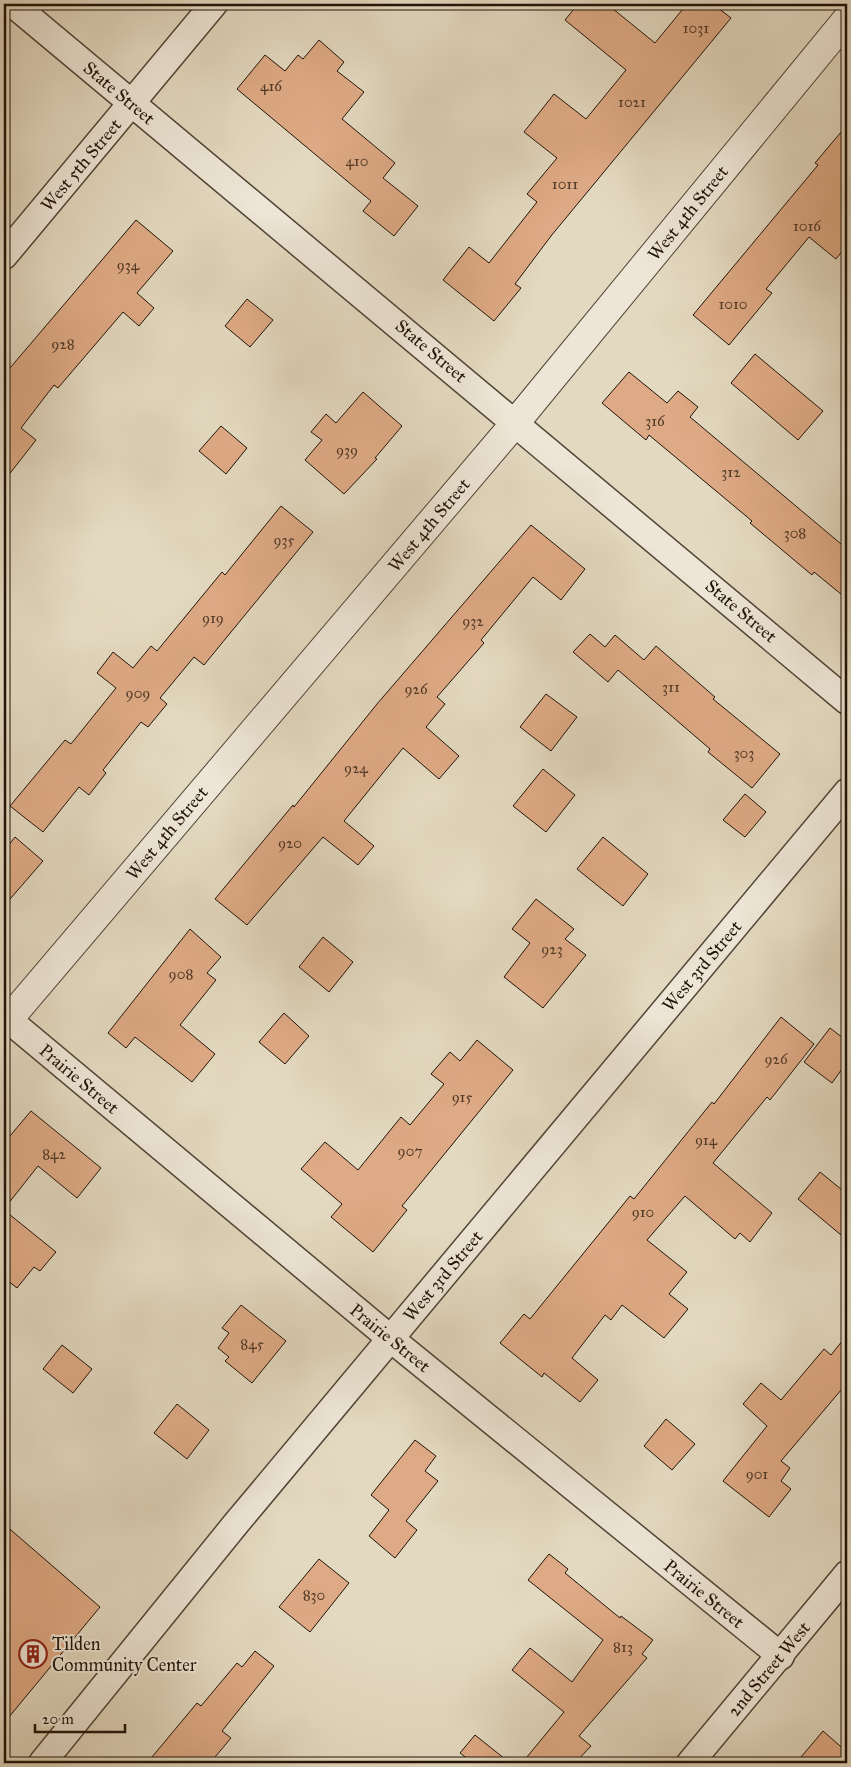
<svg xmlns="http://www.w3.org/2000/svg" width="851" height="1767" font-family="'IM FELL Great Primer',serif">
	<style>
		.building { fill: #deaa85; stroke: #201308 }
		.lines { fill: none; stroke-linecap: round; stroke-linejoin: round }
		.minor-casing { stroke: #514436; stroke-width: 29 }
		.tertiary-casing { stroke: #514436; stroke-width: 30 }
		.minor { stroke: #ede6d6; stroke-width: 26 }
		.tertiary { stroke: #ede6d6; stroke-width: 28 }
		.labels { text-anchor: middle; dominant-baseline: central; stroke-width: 4; stroke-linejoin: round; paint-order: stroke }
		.number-label { font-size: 15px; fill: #503927 }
		.street-label { font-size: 18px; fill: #201308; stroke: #ede6d6 }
		.poi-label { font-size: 18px; fill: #201308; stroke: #ede6d6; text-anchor: start }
	</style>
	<rect width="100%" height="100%" fill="#e3d9c0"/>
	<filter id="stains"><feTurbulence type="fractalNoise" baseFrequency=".004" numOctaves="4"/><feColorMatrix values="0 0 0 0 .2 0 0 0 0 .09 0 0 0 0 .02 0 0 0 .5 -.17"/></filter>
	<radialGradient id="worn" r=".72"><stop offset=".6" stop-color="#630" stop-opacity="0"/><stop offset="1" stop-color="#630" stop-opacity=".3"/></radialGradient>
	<g class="building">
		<path d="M578 4H607L655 43 687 4H713L731 18 551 236 515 284 521 288 494 321 443 280 469 247 489 263 537 202 527 194 557 158 524 132 554 94 586 119 626 70 565 20Z"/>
		<path d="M319 40 344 62 337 71 364 92 342 119 395 163 383 178 418 206 394 236 363 211 371 201 237 89 265 55 285 71 298 55 303 59Z"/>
		<path d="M847 125V245L836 259 809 237 766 289 772 293 729 345 693 315 818 165 815 163Z"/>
		<path d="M136 220 173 251 137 293 154 308 139 326 123 312 58 388 54 385 21 428 36 440 4 481V375Z"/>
		<path d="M247 299 273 320 250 347 225 326Z"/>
		<path d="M755 354 823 411 798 440 731 383Z"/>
		<path d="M629 372 667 403 678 391 698 407 690 417 847 549V599L814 572 812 575 750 523 752 521 649 435 646 440 602 403Z"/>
		<path d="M363 392 402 426 375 458 377 459 344 494 305 460 322 440 311 432 326 414 336 423Z"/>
		<path d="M221 426 247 448 226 474 199 451Z"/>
		<path d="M281 506 313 532 204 665 194 657 160 698 167 704 148 727 141 722 103 770 106 773 89 795 79 787 43 832 10 806 65 740 71 744 116 688 97 673 113 652 133 668 151 646 157 651 222 572 225 575Z"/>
		<path d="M531 525 585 569 561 600 533 577 481 640 484 643 437 697 445 704 426 727 459 756 439 779 403 748 344 821 374 846 358 865 323 837 247 925 215 899 293 805 294 807 377 704Z"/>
		<path d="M590 634 605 647 615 635 644 660 656 646 715 697 713 699 780 754 752 788 708 752 710 749 618 670 608 682 573 652Z"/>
		<path d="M546 694 577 717 551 751 520 727Z"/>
		<path d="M543 769 575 795 546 832 513 806Z"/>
		<path d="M745 794 766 812 745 837 723 820Z"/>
		<path d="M15 837 43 861 4 906V851Z"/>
		<path d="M603 837 648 874 623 906 577 869Z"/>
		<path d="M536 899 574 929 565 939 586 955 543 1008 504 977 530 943 512 929Z"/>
		<path d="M190 929 221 957 207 973 216 980 180 1025 215 1054 192 1082 135 1037 126 1048 108 1033Z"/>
		<path d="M323 937 353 962 329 992 299 967Z"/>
		<path d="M284 1013 309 1036 285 1064 259 1042Z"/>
		<path d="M781 1017 814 1044 770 1100 767 1097 713 1163 772 1213 750 1242 740 1233 735 1239 685 1196 647 1240 687 1272 669 1294 688 1309 664 1338 622 1305 611 1320 605 1315 572 1358 598 1380 580 1402 544 1373 542 1377 500 1343 524 1314 530 1319 630 1196 634 1199 712 1102 714 1104Z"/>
		<path d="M830 1028 847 1041V1062L832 1083 804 1062Z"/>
		<path d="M477 1040 513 1070 402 1206 407 1210 373 1252 331 1217 342 1204 301 1169 325 1142 358 1170 401 1117 410 1125 444 1084 431 1074 450 1052 460 1061Z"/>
		<path d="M31 1111 101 1168 77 1198 38 1166 4 1209V1143Z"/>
		<path d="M820 1172 847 1194V1240L798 1199Z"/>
		<path d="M4 1210 56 1252 40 1271 34 1267 17 1288 4 1278Z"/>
		<path d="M241 1305 286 1341 252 1383 225 1361 229 1357 218 1348 229 1333 222 1328Z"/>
		<path d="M847 1335V1383L781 1461 790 1468 781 1481 791 1489 769 1517 723 1481 767 1426 743 1404 761 1383 781 1400 824 1349 831 1355Z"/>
		<path d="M62 1345 92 1369 73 1393 43 1369Z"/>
		<path d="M177 1404 209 1430 187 1459 154 1433Z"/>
		<path d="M666 1419 695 1444 672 1470 644 1446Z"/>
		<path d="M415 1440 436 1456 425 1471 438 1481 406 1521 417 1530 395 1558 369 1536 389 1510 371 1495Z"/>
		<path d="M4 1524 100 1607 4 1723Z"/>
		<path d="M549 1554 568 1569 565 1573 620 1618 621 1616 653 1640 642 1654 647 1658 579 1736 591 1746 575 1763H522L564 1712 512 1670 530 1648 572 1682 603 1640 528 1580Z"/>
		<path d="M319 1559 349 1583 310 1632 279 1607Z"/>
		<path d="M255 1651 274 1666 222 1731 231 1738 210 1763H147L197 1703 201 1706 237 1663 242 1667Z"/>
		<path d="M823 1731 847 1752V1763H796Z"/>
		<path d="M475 1735 510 1763H473L460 1753Z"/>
	</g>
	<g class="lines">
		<defs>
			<g id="minor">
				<path d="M13 4 847 701"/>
				<path d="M4 256 214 4"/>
				<path d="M4 1016 391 1339 781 1656"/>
				<path d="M42 1763 234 1526 847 792"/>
				<path d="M690 1763 847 1574"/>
			</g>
			<path id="tertiary" d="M4 1025 516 422 847 19"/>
		</defs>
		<use href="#minor" class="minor-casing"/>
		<use href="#tertiary" class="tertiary-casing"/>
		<use href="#minor" class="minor"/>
		<use href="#tertiary" class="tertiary"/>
	</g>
	<defs>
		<symbol id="building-ring" viewBox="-11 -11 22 22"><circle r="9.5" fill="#ede6d6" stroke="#8f2418" stroke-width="1.5"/><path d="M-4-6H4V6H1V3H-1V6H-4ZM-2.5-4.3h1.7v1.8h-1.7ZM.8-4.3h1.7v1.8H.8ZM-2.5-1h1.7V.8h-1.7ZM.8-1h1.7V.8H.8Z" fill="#8f2418"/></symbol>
	</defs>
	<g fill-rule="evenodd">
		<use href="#building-ring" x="17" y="1638" width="32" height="32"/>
	</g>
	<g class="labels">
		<g class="number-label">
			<text x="696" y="28">1031</text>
			<text x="271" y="86">416</text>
			<text x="632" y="102">1021</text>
			<text x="357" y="161">410</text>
			<text x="565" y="184">1011</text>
			<text x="807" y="226">1016</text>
			<text x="128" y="265">934</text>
			<text x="733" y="304">1010</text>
			<text x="63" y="344">928</text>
			<text x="655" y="421">316</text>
			<text x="347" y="450">939</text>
			<text x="731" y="472">312</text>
			<text x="795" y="533">308</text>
			<text x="284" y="540">935</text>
			<text x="213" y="618">919</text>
			<text x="473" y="621">932</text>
			<text x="671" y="687">311</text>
			<text x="416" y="689">926</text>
			<text x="138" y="693">909</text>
			<text x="744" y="753">303</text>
			<text x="356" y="768">924</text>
			<text x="290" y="843">920</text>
			<text x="552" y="949">923</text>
			<text x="181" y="974">908</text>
			<text x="776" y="1059">926</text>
			<text x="462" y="1097">915</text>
			<text x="706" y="1140">914</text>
			<text x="410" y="1151">907</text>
			<text x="54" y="1154">842</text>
			<text x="643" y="1212">910</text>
			<text x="252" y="1344">845</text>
			<text x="757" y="1474">901</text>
			<text x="314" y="1595">830</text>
			<text x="623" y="1647">813</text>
		</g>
		<g class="street-label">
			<text transform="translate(119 93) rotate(40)">State Street</text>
			<text transform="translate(81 165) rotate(-50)">West 5th Street</text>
			<text transform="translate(688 213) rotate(-51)">West 4th Street</text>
			<text transform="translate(431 351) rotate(40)">State Street</text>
			<text transform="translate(429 525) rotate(-50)">West 4th Street</text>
			<text transform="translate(741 611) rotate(40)">State Street</text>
			<text transform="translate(167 833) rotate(-50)">West 4th Street</text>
			<text transform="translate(702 966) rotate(-50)">West 3rd Street</text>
			<text transform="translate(79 1079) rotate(40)">Prairie Street</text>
			<text transform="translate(443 1276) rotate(-50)">West 3rd Street</text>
			<text transform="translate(390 1338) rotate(39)">Prairie Street</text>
			<text transform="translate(704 1594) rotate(39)">Prairie Street</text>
			<text transform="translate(769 1669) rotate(-50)">2nd Street West</text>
		</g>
		<g class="poi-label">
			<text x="52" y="1644">Tilden<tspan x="52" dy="21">Community Center</tspan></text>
		</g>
	</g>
	<rect width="851" height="1767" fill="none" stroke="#e3d9c0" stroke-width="20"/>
	<rect x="5" y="5" width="841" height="1757" fill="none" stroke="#201308" stroke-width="2.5"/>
	<rect x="10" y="10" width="831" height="1747" fill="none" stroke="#201308"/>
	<path d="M35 1724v8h90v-8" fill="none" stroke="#201308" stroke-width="2.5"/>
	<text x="42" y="1724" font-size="15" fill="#201308" stroke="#ede6d6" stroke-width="4" paint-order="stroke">20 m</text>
	<rect width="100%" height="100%" filter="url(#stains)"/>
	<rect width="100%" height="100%" fill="url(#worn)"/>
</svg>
